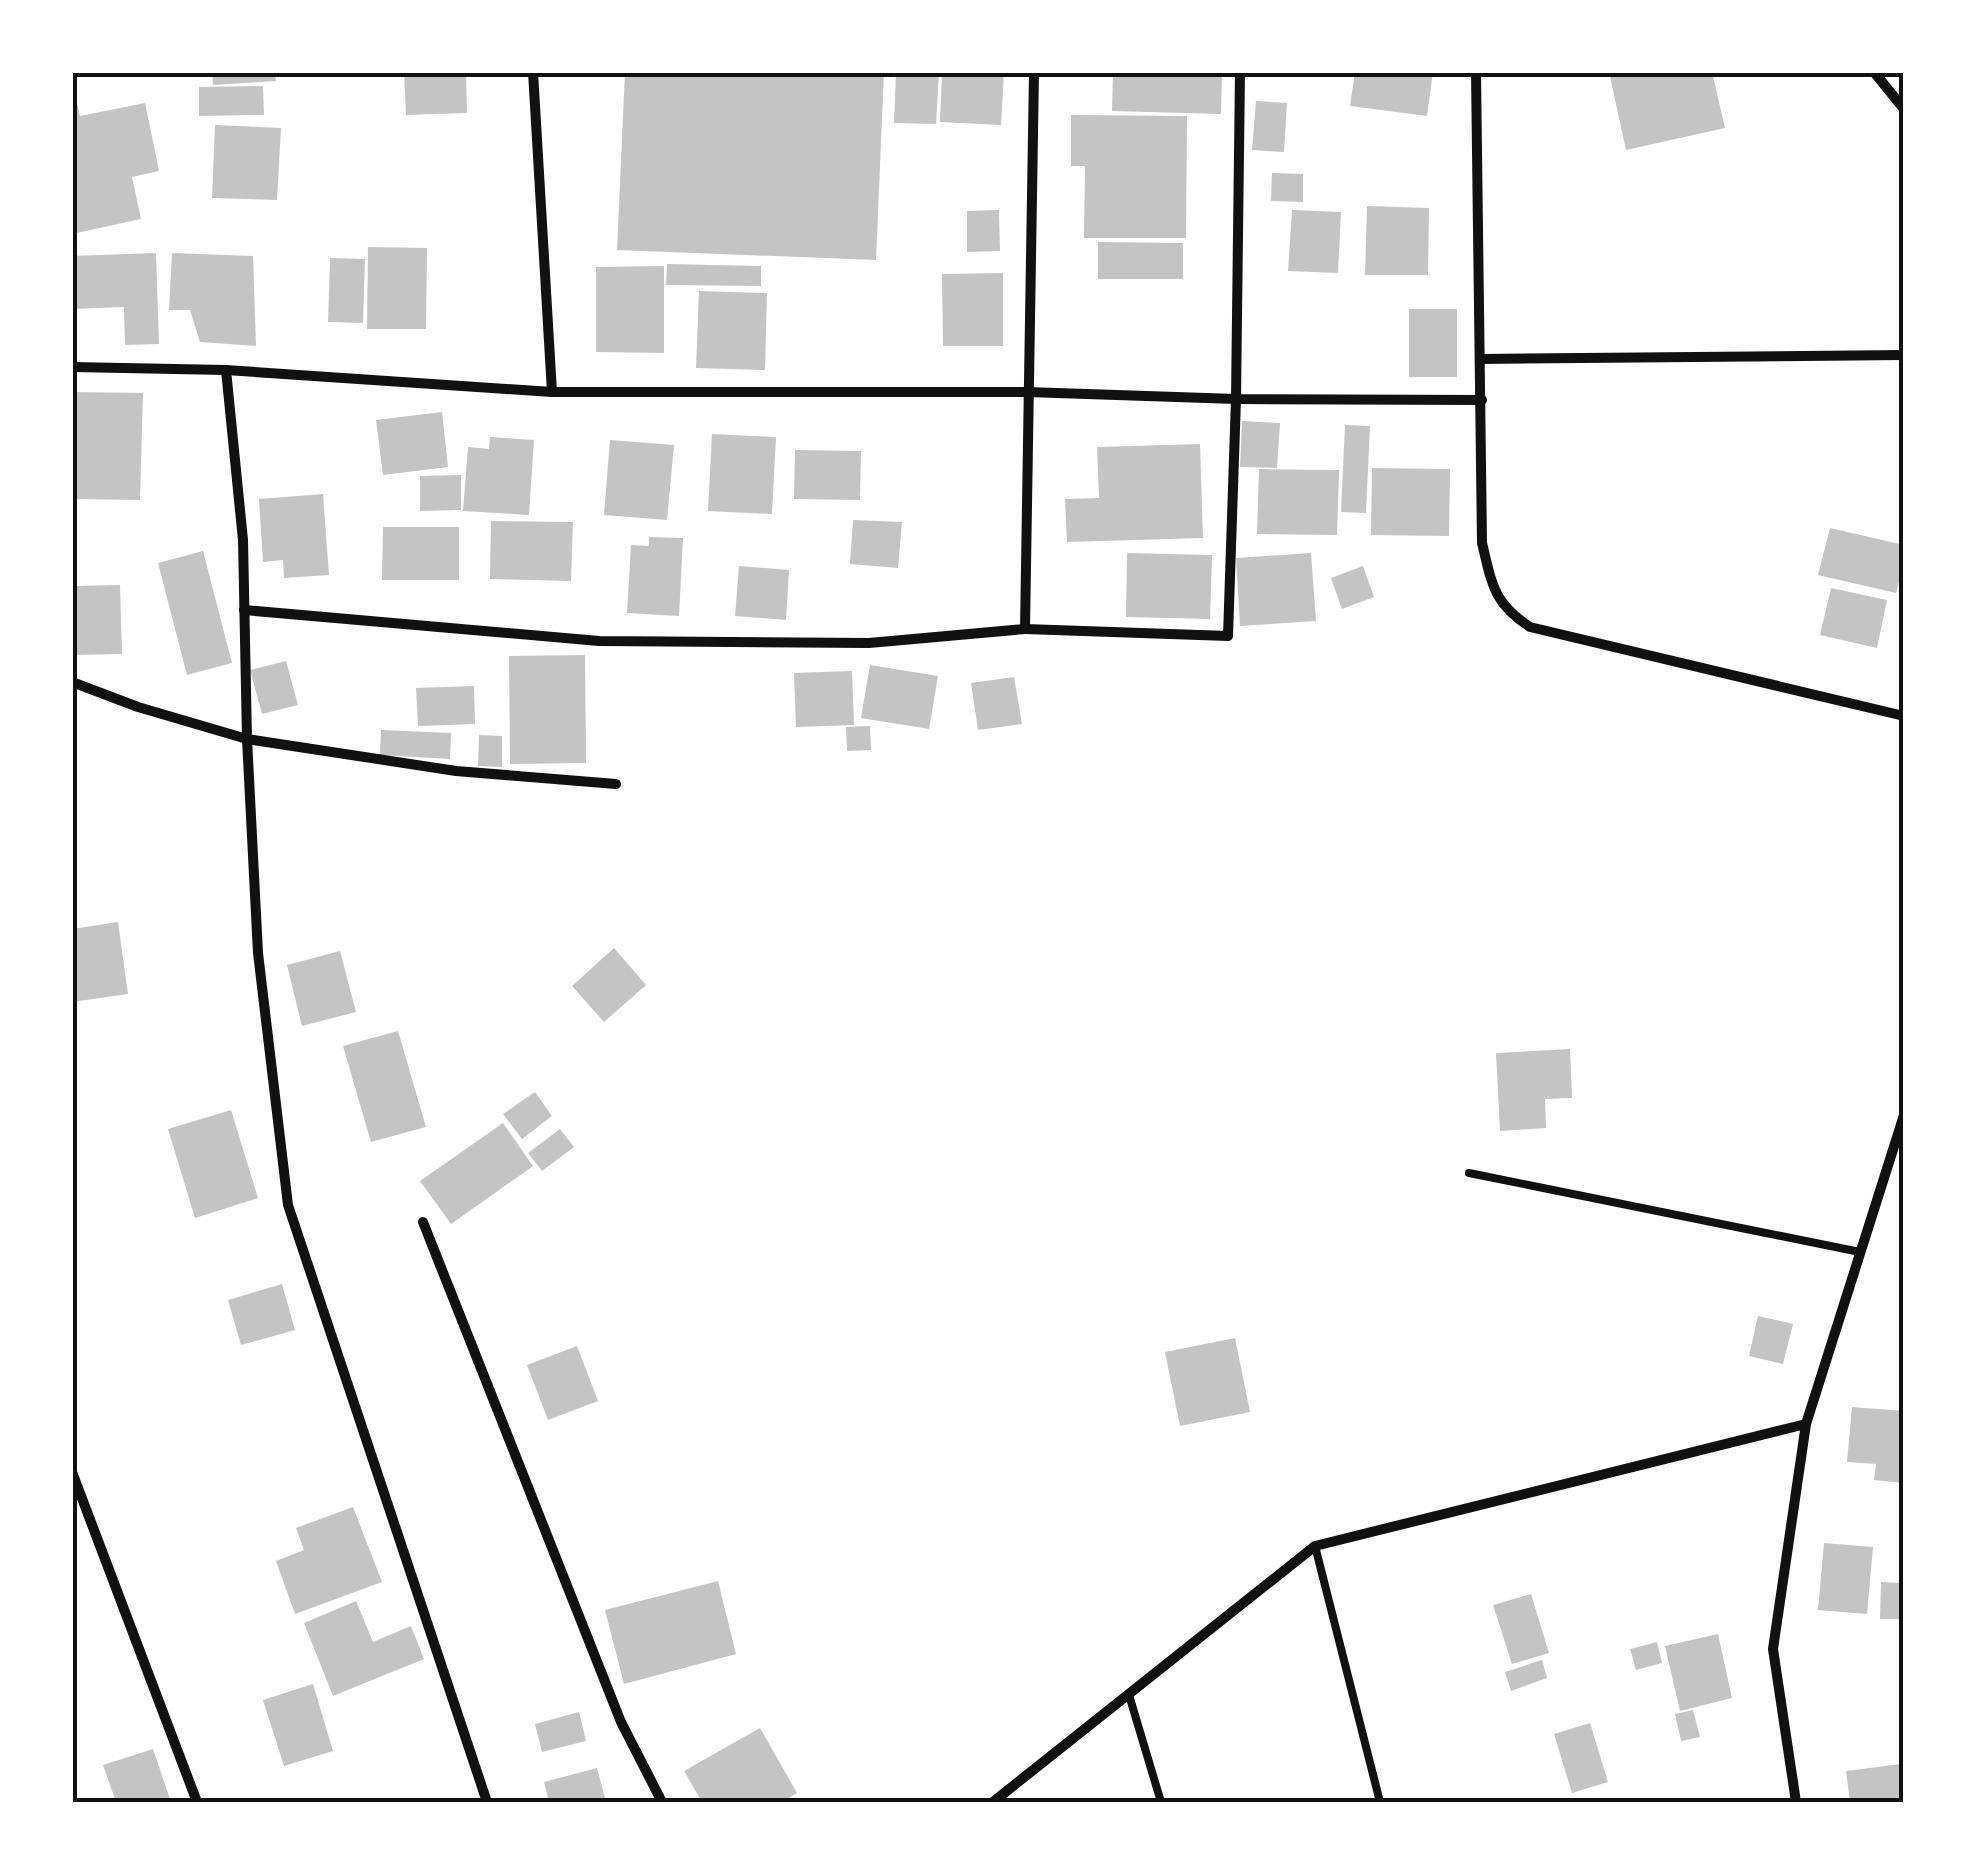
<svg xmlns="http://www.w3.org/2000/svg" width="1976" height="1875" font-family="Cabin,sans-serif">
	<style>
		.building { fill: #c4c4c4 }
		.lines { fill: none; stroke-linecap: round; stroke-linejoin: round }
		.service { stroke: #111; stroke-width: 8 }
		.minor { stroke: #111; stroke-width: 10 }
		.neatline { fill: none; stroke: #111; stroke-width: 4 }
	</style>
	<rect width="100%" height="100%" fill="#fff"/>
	<g class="building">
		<path d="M212 72H275L276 81 213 85Z"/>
		<path d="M404 72H466L467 113 406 115Z"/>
		<path d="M625 72H884L876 260 617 250Z"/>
		<path d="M896 72H939L936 124 894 123Z"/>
		<path d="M942 72H1004L1001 125 940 122Z"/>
		<path d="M1113 72H1222L1221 114 1112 111Z"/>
		<path d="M1355 72H1433L1427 116 1350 106Z"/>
		<path d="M1609 72H1712L1725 128 1626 150Z"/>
		<path d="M263 86 264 115 199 116V87Z"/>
		<path d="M1256 101 1287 103 1284 152 1252 150Z"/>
		<path d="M77 103 80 116 145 103 159 171 132 177 141 219 72 234V104Z"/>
		<path d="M1071 115 1187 116 1186 238H1084L1085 166H1071Z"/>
		<path d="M215 125 281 128 277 200 212 198Z"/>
		<path d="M1272 173 1303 174V202L1271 201Z"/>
		<path d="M1367 206 1429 208 1428 275H1365Z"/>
		<path d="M999 210 1000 251 967 252V211Z"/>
		<path d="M1292 210 1341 212 1338 273 1288 271Z"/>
		<path d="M1098 242 1183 243V279H1098Z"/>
		<path d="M368 247 427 248 426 329H367Z"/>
		<path d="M156 253 159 344 125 345 124 307 72 309V256Z"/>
		<path d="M172 253 253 256 256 346 200 342 190 310H169Z"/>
		<path d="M330 258 365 259 363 323 328 322Z"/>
		<path d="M667 264 761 266V286L666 285Z"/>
		<path d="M664 266V353L596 352V267Z"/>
		<path d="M1003 273V346H943L942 274Z"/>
		<path d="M699 291 767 293 765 370 696 368Z"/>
		<rect x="1409" y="309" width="48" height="68"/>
		<path d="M72 392 143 393 140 500 72 499Z"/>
		<path d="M442 412 448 467 383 475 376 420Z"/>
		<path d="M1242 421 1280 423 1277 468 1240 467Z"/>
		<path d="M1345 425 1370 426 1366 513 1341 512Z"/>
		<path d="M712 434 776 437 772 514 708 511Z"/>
		<path d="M490 437 534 440 529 515 463 511 468 447 489 449Z"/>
		<path d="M610 440 674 445 667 520 604 515Z"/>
		<path d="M1200 444 1203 538 1067 542 1065 499 1099 498 1097 447Z"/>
		<path d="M795 450 861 451 860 500 794 499Z"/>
		<path d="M1372 468 1450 469 1449 536 1371 535Z"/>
		<path d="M1259 469 1339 470 1337 535 1257 534Z"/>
		<path d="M461 475V510L420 511V476Z"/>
		<path d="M323 494 329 575 284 578 283 560 263 562 259 499Z"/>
		<path d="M853 520 902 522 898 568 850 564Z"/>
		<path d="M491 521 573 522 571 581 490 579Z"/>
		<path d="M383 527H459V580H382Z"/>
		<path d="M1830 528 1904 545V563L1896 593 1818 575Z"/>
		<path d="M649 537 683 538 679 616 627 613 631 545 649 546Z"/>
		<path d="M203 551 232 663 187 675 158 563Z"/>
		<path d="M1127 553 1212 555 1210 619 1126 617Z"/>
		<path d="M1311 553 1316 621 1240 626 1236 558Z"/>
		<path d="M739 566 789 570 786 620 735 616Z"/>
		<path d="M1363 566 1374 597 1342 609 1331 578Z"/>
		<path d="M120 585 122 654 72 655V586Z"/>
		<path d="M1831 588 1887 600 1877 648 1820 635Z"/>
		<path d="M585 655 586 763 510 764 509 656Z"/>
		<path d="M286 661 298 705 262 714 250 670Z"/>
		<path d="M870 665 938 676 929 729 861 718Z"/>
		<path d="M852 671 854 725 796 727 794 673Z"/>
		<path d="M1014 677 1022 724 978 730 971 683Z"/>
		<path d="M474 686 475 724 418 726 416 688Z"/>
		<path d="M870 726 871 750 847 751 846 727Z"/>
		<path d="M381 730 451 733 450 759 380 755Z"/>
		<path d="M479 735 502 736V767L478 766Z"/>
		<path d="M118 922 128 994 72 1002V929Z"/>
		<path d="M614 948 646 985 604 1022 572 986Z"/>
		<path d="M340 951 356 1012 302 1026 287 965Z"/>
		<path d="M398 1031 426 1127 371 1142 343 1046Z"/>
		<path d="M1570 1049 1572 1098 1545 1099 1546 1128 1500 1131 1496 1053Z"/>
		<path d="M535 1092 552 1116 522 1139 503 1114Z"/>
		<path d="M231 1110 258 1198 195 1218 168 1129Z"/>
		<path d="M503 1123 533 1166 451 1224 420 1181Z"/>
		<path d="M560 1129 574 1147 542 1171 528 1153Z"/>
		<path d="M282 1284 295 1330 241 1345 228 1300Z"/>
		<path d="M1758 1316 1793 1324 1783 1364 1749 1356Z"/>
		<path d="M1235 1338 1250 1412 1180 1426 1165 1352Z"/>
		<path d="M577 1346 598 1401 548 1420 527 1365Z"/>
		<path d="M1852 1407 1904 1411V1483L1874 1480 1876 1464 1847 1462Z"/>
		<path d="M353 1507 382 1582 295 1614 276 1561 304 1550 296 1528Z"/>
		<path d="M1824 1543 1873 1547 1867 1614 1818 1610Z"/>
		<path d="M718 1581 736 1654 624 1684 605 1610Z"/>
		<path d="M1881 1582 1904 1583V1619H1880Z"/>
		<path d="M1531 1594 1549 1653 1512 1664 1493 1605Z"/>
		<path d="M356 1601 373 1642 411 1626 424 1659 333 1696 304 1623Z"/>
		<path d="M1718 1634 1732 1698 1680 1711 1665 1646Z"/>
		<path d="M1657 1642 1662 1663 1636 1670 1630 1649Z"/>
		<path d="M1542 1660 1547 1678 1511 1691 1505 1672Z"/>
		<path d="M313 1684 333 1751 284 1766 263 1700Z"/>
		<path d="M1693 1710 1700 1737 1681 1741 1675 1714Z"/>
		<path d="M579 1712 586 1741 542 1752 535 1724Z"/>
		<path d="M1590 1723 1608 1782 1572 1793 1554 1734Z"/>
		<path d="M760 1728 797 1793 782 1802H702L684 1771Z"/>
		<path d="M153 1749 171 1802H116L103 1765Z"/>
		<path d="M1901 1764 1904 1802H1850L1846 1771Z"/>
		<path d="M597 1768 606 1802H549L544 1782Z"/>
	</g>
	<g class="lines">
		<g class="service">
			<path d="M1469 1173 1860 1252"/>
			<path d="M1315 1546 1380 1802"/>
			<path d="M1129 1695 1161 1802"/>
		</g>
		<g class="minor">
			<path d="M533 72 552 392"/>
			<path d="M1476 72 1482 543C1492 584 1493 603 1530 627L1904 716"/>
			<path d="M1874 72 1904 109"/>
			<path d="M1481 359 1904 355"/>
			<path d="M72 367 226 370 552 392H1027L1236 399 1482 400"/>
			<path d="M226 370 243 540 247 739 258 953 288 1205 487 1802"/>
			<path d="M244 610 599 641 869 643 1025 629 1034 72"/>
			<path d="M1025 629 1228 636 1236 399 1240 72"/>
			<path d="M72 682 138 707 247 739 456 771 616 784"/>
			<path d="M423 1222 621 1722 662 1802"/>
			<path d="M72 1472 197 1802"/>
			<path d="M993 1802 1315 1546 1806 1424 1904 1115"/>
			<path d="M1796 1802 1773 1649 1806 1424"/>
		</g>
	</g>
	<rect width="1976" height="1875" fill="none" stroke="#ffffff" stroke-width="150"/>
	<rect x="75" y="75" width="1826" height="1725" class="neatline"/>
</svg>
